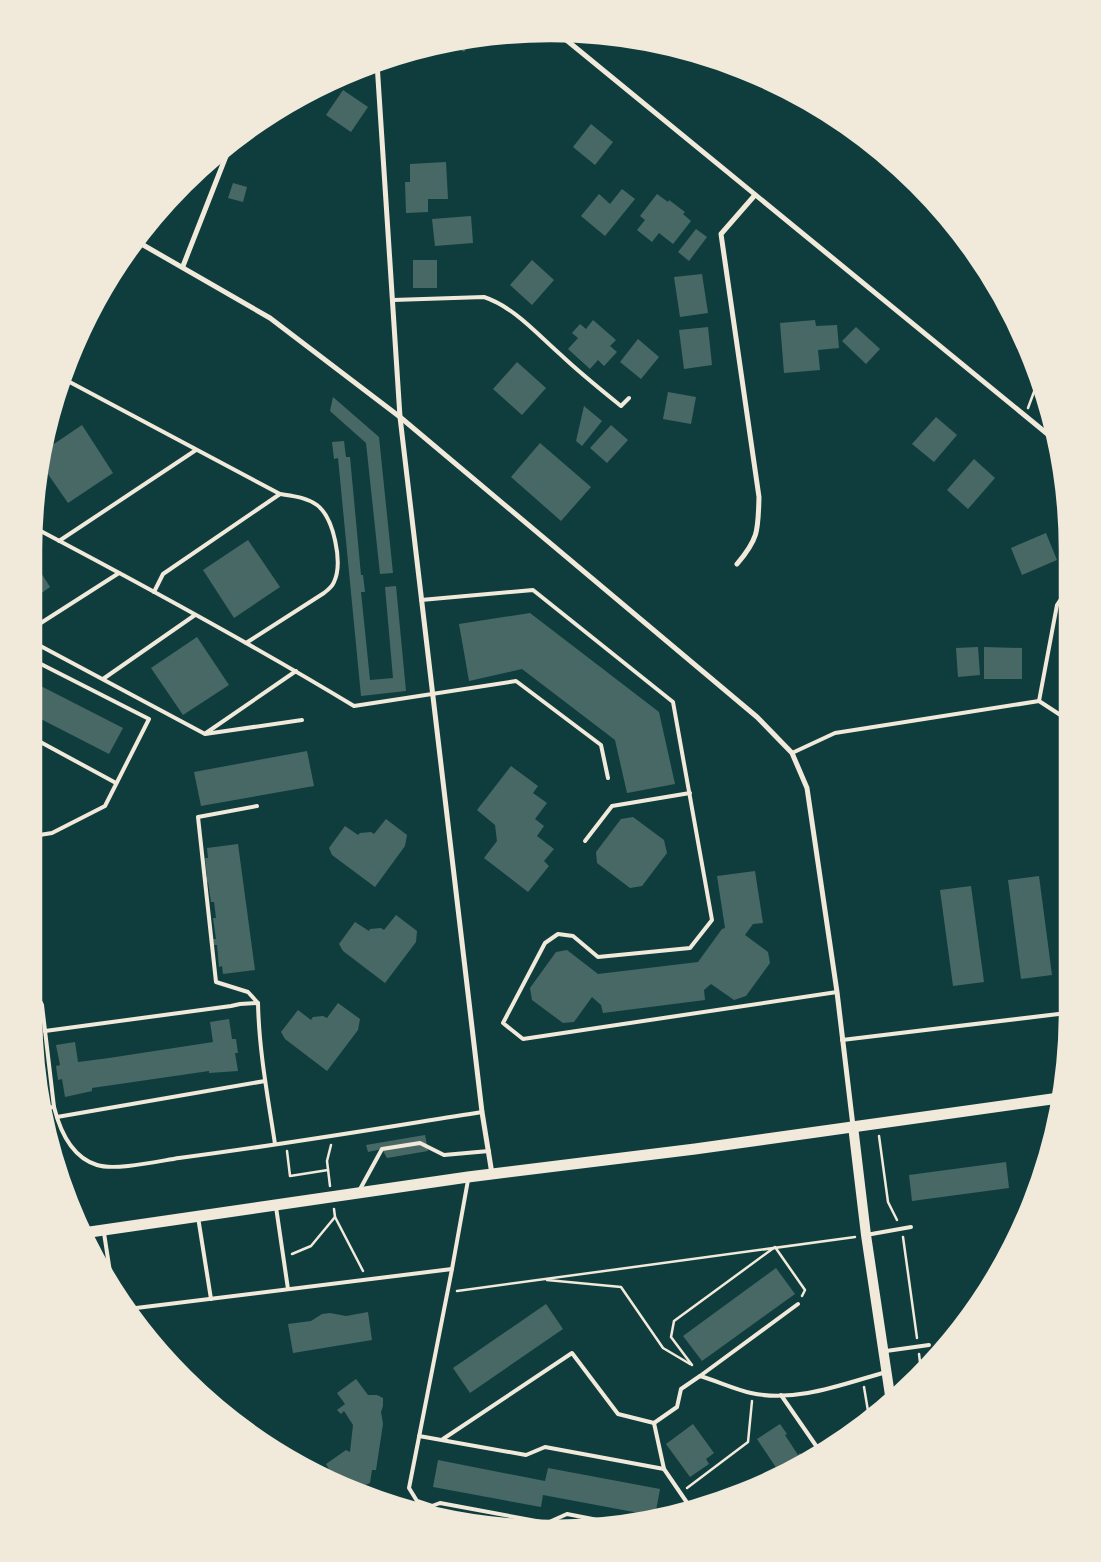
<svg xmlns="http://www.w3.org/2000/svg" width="1101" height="1562" font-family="'PT Sans',sans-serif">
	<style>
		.building { fill: #486865 }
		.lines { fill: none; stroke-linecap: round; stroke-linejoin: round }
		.path { stroke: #f1e9da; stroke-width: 2.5 }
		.service { stroke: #f1e9da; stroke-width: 4 }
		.minor { stroke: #f1e9da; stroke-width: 5 }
		.secondary { stroke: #f1e9da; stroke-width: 10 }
		.primary { stroke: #f1e9da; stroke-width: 11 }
		.rim { fill: none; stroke: #f1e9da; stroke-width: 2.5 }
	</style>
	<rect width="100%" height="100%" fill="#0f3d3e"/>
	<g class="building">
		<path d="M473 39 464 52 453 45V44Z"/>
		<path d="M343 90 368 107 351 132 326 115Z"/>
		<path d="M591 124 613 142 595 165 573 147Z"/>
		<path d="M446 162 448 199H428V212L406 213 405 182H410V164Z"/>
		<path d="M233 183 247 187 243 202 228 198Z"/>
		<path d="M622 189 635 199 605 236 581 216 599 194 610 204Z"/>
		<path d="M657 194 668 202 669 200 685 212 683 214 691 221 673 244 659 233 652 242 637 230 645 220 640 216Z"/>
		<path d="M471 216 473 243 435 246 432 219Z"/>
		<path d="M696 229 707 237 689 261 678 252Z"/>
		<rect x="413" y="260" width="24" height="28"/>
		<path d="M532 260 554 280 532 305 510 285Z"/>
		<path d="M702 274 708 313 680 317 674 277Z"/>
		<path d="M593 320 616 340 610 346 617 352 604 366 598 360 590 369 568 349 578 338 572 333 580 324 586 329Z"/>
		<path d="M815 320 816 326 837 325 839 348 818 350 820 370 784 373 780 323Z"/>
		<path d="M708 327 712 365 684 369 679 330Z"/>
		<path d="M856 327 880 349 866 364 842 341Z"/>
		<path d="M638 339 659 357 641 379 620 362Z"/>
		<path d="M517 362 546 388 522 415 493 389Z"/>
		<path d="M668 392 696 397 691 424 663 419Z"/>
		<path d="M333 397 379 437 393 573 380 574 366 443 330 411Z"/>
		<path d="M584 406 602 421 582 446 576 441Z"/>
		<path d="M936 417 957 435 934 462 912 444Z"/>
		<path d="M82 425 113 473 68 503 41 464 42 452Z"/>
		<path d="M611 425 628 440 607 463 590 448Z"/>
		<path d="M344 441 346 457H350L361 575H363L365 592H361L370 680 393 678 385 587 396 586 406 691 361 696 338 458 334 459 332 442Z"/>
		<path d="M540 443 591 487 561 521 511 477Z"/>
		<path d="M974 459 995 478 968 509 947 490Z"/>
		<path d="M1046 533 1057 560 1022 575 1011 548Z"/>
		<path d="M248 540 280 587 234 618 203 570Z"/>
		<path d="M33 560 50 587 33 599Z"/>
		<path d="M530 613 659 712 675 784 627 793 615 740 522 669 469 681 459 624Z"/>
		<path d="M197 637 229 685 183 715 151 668Z"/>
		<path d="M978 647 980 675 958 677 956 648Z"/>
		<path d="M984 647 1022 648V679H984Z"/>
		<path d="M33 682 123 728 109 754 33 715Z"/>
		<path d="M307 751 314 786 201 806 194 772Z"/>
		<path d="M511 766 538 786 533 793 547 803 535 819 544 826 537 836 554 849 544 861 549 866 528 892 484 858 497 841 495 825 477 810Z"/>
		<path d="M633 817 664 840 667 853 642 886 630 888 597 863 596 852 621 819Z"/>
		<path d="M386 819 407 835 405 846 375 887 332 855 329 848 345 826 358 835 360 833 371 832 374 834Z"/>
		<path d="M238 844 255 970 223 974 222 966 219 967 217 945H214L213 939H216L213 918H216L214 902H211L208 882 206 883 205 877H207L205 858H208L207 848Z"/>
		<path d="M755 871 763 923 753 924 745 935 768 952 770 963 746 996 734 1000 711 984 704 990 705 1000 603 1013 601 1005 592 997 574 1022 563 1023 532 1000 530 988 556 952 567 950 598 974 698 962 722 929 725 928 717 876Z"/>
		<path d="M1039 876 1052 975 1021 979 1008 880Z"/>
		<path d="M971 886 984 982 953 986 940 890Z"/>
		<path d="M396 915 417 931 416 942 385 983 343 951 339 944 355 922 369 931 370 929 381 928 384 930Z"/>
		<path d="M338 1003 360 1019 358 1030 327 1071 285 1039 281 1032 298 1010 311 1020 313 1017 323 1016 327 1018Z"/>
		<path d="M229 1019 232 1039H236L238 1053H235L238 1071 209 1073V1071L92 1088V1091L65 1097 62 1079 58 1080 56 1066 60 1065 56 1045 75 1042 78 1062 109 1058 213 1042 210 1022Z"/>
		<path d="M425 1135 428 1151 387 1158 382 1149 368 1152 366 1145Z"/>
		<path d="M1006 1162 1009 1188 912 1201 909 1175Z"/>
		<path d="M776 1268 795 1294 702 1361 683 1336Z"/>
		<path d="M546 1304 563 1329 470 1393 453 1368Z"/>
		<path d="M368 1312 372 1340 293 1353 288 1324 311 1321 322 1314 330 1313 346 1316Z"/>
		<path d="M356 1379 368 1395H377L383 1398V1406L381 1412 383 1424 376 1470H372L370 1483 363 1486 351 1483 346 1487 324 1475 330 1471 326 1464 346 1450 350 1452 353 1425 344 1411 341 1414 337 1410 345 1404 337 1393Z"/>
		<path d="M693 1424 714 1453 706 1459 709 1464 690 1477 666 1444Z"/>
		<path d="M780 1424 787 1434 785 1435 798 1455 800 1453 804 1460 781 1475 757 1439Z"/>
		<path d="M438 1460 545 1481 548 1468 660 1489 655 1516 543 1495 541 1507 433 1487Z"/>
	</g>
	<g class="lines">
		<g class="path">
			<path d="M1028 408 1038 381"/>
			<path d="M879 1136 888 1202 897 1220"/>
			<path d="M287 1151 290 1176 328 1170"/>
			<path d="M330 1186 327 1161 331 1145"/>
			<path d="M334 1209 335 1217 363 1271"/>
			<path d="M903 1237 917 1338"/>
			<path d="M292 1254 311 1246 335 1217"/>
			<path d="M547 1280 621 1287 663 1348 690 1364"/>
			<path d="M457 1291 855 1237"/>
			<path d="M919 1354 921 1370"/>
			<path d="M692 1365 671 1337 674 1321 775 1247 805 1290 802 1296"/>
			<path d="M864 1387 869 1417"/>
			<path d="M868 1411 881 1408"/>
			<path d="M687 1488 748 1442 752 1401"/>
		</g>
		<g class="service">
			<path d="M393 300 484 297C514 307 537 334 561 355 580 373 600 389 621 406L629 398"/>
			<path d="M64 379 280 494C293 496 306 497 317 505 334 518 343 563 334 582 332 587 328 590 324 593L246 643"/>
			<path d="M35 528C143 585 250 643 354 706L516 681 601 745 608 778"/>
			<path d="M59 541 196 450"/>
			<path d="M154 592 163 574 280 494"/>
			<path d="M421 600 533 590 673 702 712 920 690 948 598 957 573 936 558 934 545 943 503 1023 523 1039 837 992"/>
			<path d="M33 628 119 573"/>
			<path d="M33 642 205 734 302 720"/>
			<path d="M103 679 195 615"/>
			<path d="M1039 701 1057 605 1065 593"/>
			<path d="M206 733 296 671"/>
			<path d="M33 738 116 783"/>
			<path d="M792 753 835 733 1039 701 1065 718"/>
			<path d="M257 806 198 817 216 982 248 992 258 1003"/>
			<path d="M33 836 52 833 105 806 149 719 33 660"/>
			<path d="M585 841 612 806 690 793"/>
			<path d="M33 992 37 995 42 1005 54 1107C60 1131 71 1157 97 1165 115 1171 159 1161 179 1158 281 1145 381 1128 482 1112"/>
			<path d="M45 1031 231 1006 240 1004 258 1003C259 1051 268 1098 275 1144"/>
			<path d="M842 1040 1067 1013"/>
			<path d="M45 1108 54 1107"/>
			<path d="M57 1117 265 1081"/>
			<path d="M468 1180 452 1269 409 1488 417 1501 432 1506 440 1503 547 1523 567 1514 613 1523"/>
			<path d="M359 1191 382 1149 420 1143 444 1155 489 1151"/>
			<path d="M276 1207 288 1289"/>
			<path d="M198 1217 211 1299"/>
			<path d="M104 1233 112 1285"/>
			<path d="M866 1235 911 1227"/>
			<path d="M128 1309 452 1269"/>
			<path d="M886 1351 929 1345"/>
			<path d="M700 1376 798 1304"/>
			<path d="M781 1395 819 1450"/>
			<path d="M654 1423 677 1407 681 1389 700 1376C717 1381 734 1389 751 1393 796 1403 843 1384 886 1372"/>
			<path d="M419 1436 526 1455 545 1447 664 1469"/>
			<path d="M443 1439 572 1353 618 1414 654 1423 664 1469 690 1507"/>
		</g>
		<g class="minor">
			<path d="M559 34 1056 441"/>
			<path d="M377 63 400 417 482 1112 492 1174"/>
			<path d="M138 242 270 318 400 417 757 717 792 753 807 788 837 992 853 1126"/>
			<path d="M183 266 230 146"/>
			<path d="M737 564C759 538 758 530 759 497L721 234 755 195"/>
		</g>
		<path class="secondary" d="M853 1126 866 1235 891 1402"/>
		<path class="primary" d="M83 1233 468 1177 695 1149 1059 1098"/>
	</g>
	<path d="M0 0H1101V1562H0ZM550 41H551A509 509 0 0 1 1060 550V1012A509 509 0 0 1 551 1521H550A509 509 0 0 1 41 1012V550A509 509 0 0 1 550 41Z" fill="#f1e9da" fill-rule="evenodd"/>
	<path class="rim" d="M550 41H551A509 509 0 0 1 1060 550V1012A509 509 0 0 1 551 1521H550A509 509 0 0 1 41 1012V550A509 509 0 0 1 550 41Z"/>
</svg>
